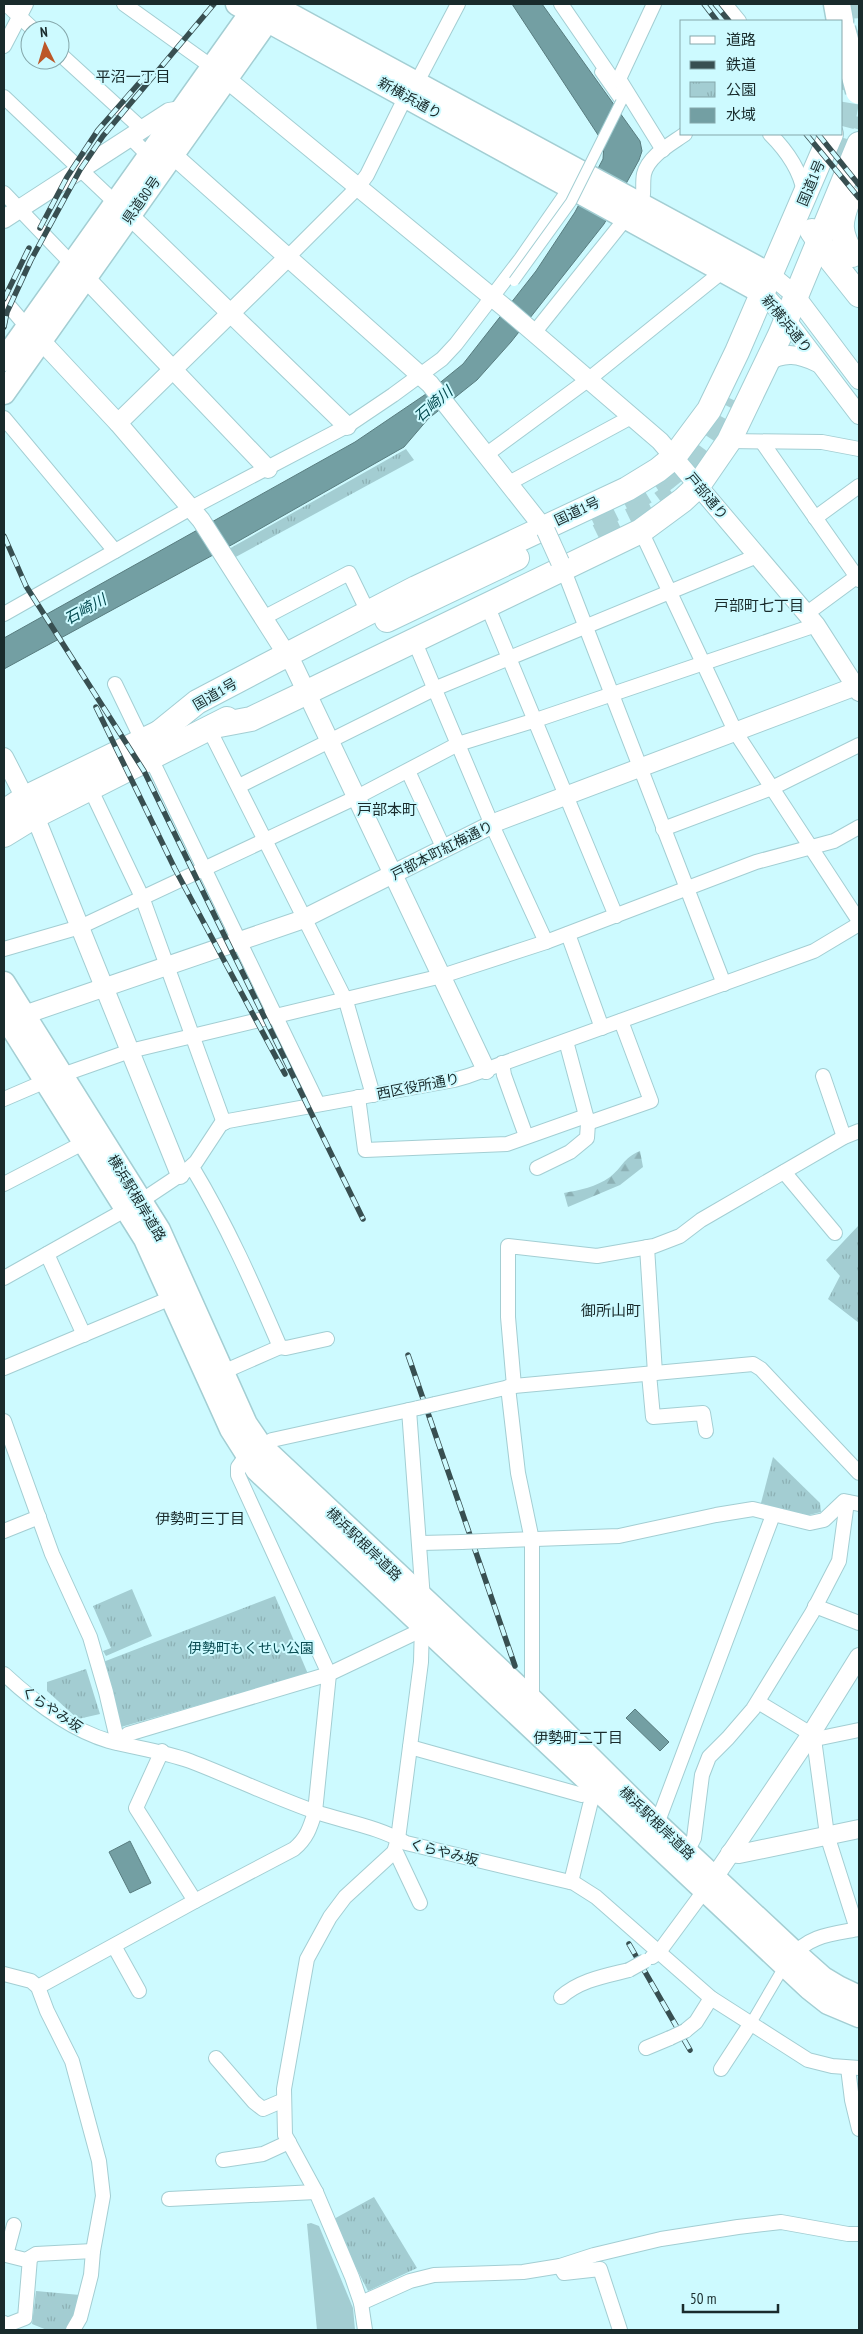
<svg xmlns="http://www.w3.org/2000/svg" width="863" height="2334" font-family="'PT Sans Narrow','Noto Sans JP',sans-serif">
	<style>
		.grass { fill: #a3cdd2 }
		.forest { fill: url(#forest-firs) }
		.park { fill: url(#park-tufts) }
		.water { fill: #739fa3; stroke: #587c7f }
		.lines { fill: none; stroke-linecap: round; stroke-linejoin: round }
		.trunk-tunnel { stroke: #a9d1d5; stroke-width: 24; stroke-dasharray: 24 12; stroke-linecap: butt }
		.pedestrian-casing { stroke: #a3ced3; stroke-width: 12 }
		.minor-casing { stroke: #a3ced3; stroke-width: 16 }
		.tertiary-casing { stroke: #a3ced3; stroke-width: 20 }
		.primary-casing { stroke: #a3ced3; stroke-width: 25 }
		.trunk-casing { stroke: #a3ced3; stroke-width: 26 }
		.motorway-casing { stroke: #a3ced3; stroke-width: 29 }
		.pedestrian { stroke: #fff; stroke-width: 10 }
		.minor { stroke: #fff; stroke-width: 14 }
		.tertiary { stroke: #fff; stroke-width: 18 }
		.primary { stroke: #fff; stroke-width: 22 }
		.trunk { stroke: #fff; stroke-width: 24 }
		.motorway { stroke: #fff; stroke-width: 26 }
		.rail-casing { stroke: #384f51; stroke-width: 5.5 }
		.rail { stroke: #cdfaff; stroke-width: 4; stroke-dasharray: 11; stroke-linecap: butt }
		.pedestrian-bridge-casing { stroke: #a3ced3; stroke-width: 12; stroke-linecap: butt }
		.minor-bridge-casing { stroke: #a3ced3; stroke-width: 16; stroke-linecap: butt }
		.tertiary-bridge-casing { stroke: #a3ced3; stroke-width: 20; stroke-linecap: butt }
		.motorway-bridge-casing { stroke: #a3ced3; stroke-width: 29; stroke-linecap: butt }
		.pedestrian-bridge { stroke: #fff; stroke-width: 10 }
		.minor-bridge { stroke: #fff; stroke-width: 14 }
		.tertiary-bridge { stroke: #fff; stroke-width: 18 }
		.motorway-bridge { stroke: #fff; stroke-width: 26 }
		.labels { text-anchor: middle; dominant-baseline: central; stroke-width: 4; stroke-linejoin: round; paint-order: stroke }
		.street-label { font-size: 14px; fill: #192b2c; stroke: #cdfaff }
		.park-label { font-size: 14px; fill: #084c52; stroke: #cdfaff }
		.neighbourhood-label { font-size: 15px; fill: #192b2c; stroke: #cdfaff }
		.water-label { font-size: 15px; font-style: italic; fill: #044a50; stroke: #cdfaff }
	</style>
	<defs>
		<pattern id="forest-firs" width="22" height="20" patternUnits="userSpaceOnUse" patternTransform="scale(1.25)"><rect width="22" height="20" fill="#a3cdd2"/><path d="M5 1l3.5 6h-7zM16 11l3.5 6h-7z" fill="#8cb0b4"/></pattern>
		<pattern id="park-tufts" width="24" height="20" patternUnits="userSpaceOnUse" patternTransform="scale(1.25)"><rect width="24" height="20" fill="#a3cdd2"/><path d="M3 7l-1-3M5 7V3M7 7l1-3M15 17l-1-3M17 17v-4M19 17l1-3" fill="none" stroke="#8cb0b4"/></pattern>
	</defs>
	<rect width="100%" height="100%" fill="#cdfaff"/>
	<path class="grass" d="M311 2223 319 2226 353 2308 355 2330H317L307 2224Z"/>
	<path class="forest" d="M640 1151 643 1167 620 1185 568 1207 564 1193C580 1190 596 1187 610 1177 622 1168 623 1158 640 1151Z"/>
	<g class="park">
		<path d="M406 449 414 460 232 559 227 550Z"/>
		<path d="M859 1225V1323L828 1299 840 1276 826 1260Z"/>
		<path d="M773 1457 820 1503 821 1512 805 1516 761 1503Z"/>
		<path d="M132 1589 152 1636 106 1656 103 1651 111 1648 93 1606Z"/>
		<path d="M275 1596 308 1674 121 1727 103 1662Z"/>
		<path d="M86 1669 100 1714 78 1719 47 1691V1682Z"/>
		<path d="M374 2197 417 2268 368 2291 332 2220Z"/>
		<path d="M36 2291 80 2295 75 2315 67 2330H47L32 2324Z"/>
	</g>
	<g class="water">
		<path d="M512 4H542L640 141 642 151 639 160 604 224 511 342 477 380 428 419 404 447 235 543 4 669V638L355 442 426 394 463 364 536 271 575 212 603 159 604 144Z"/>
		<path d="M635 1709 669 1742 660 1751 626 1718Z"/>
		<path d="M130 1841 151 1883 130 1893 109 1852Z"/>
	</g>
	<g class="lines">
		<g class="trunk-tunnel">
			<path d="M842 126C852 86 853 44 850 4"/>
			<path d="M845 163 851 148 859 117"/>
			<path d="M592 520C661 487 693 469 727 397"/>
			<path d="M598 536 653 509 673 494"/>
		</g>
		<defs>
			<g id="pedestrian">
				<path d="M600 72 621 102"/>
				<path d="M751 2023 785 1965"/>
			</g>
			<g id="minor">
				<path d="M6 4 34 30"/>
				<path d="M124 4 212 67"/>
				<path d="M561 4 611 77 619 79"/>
				<path d="M654 4 619 79 663 150"/>
				<path d="M725 4 739 21"/>
				<path d="M4 46 26 4"/>
				<path d="M60 54 142 129"/>
				<path d="M417 82 458 4"/>
				<path d="M4 97 121 208"/>
				<path d="M770 134C786 150 800 169 804 192"/>
				<path d="M130 137 149 156"/>
				<path d="M4 193 72 264"/>
				<path d="M641 205C645 193 642 185 644 174 648 156 671 144 685 134"/>
				<path d="M288 257 358 187 367 175 406 96"/>
				<path d="M4 300 27 327"/>
				<path d="M534 333 626 218"/>
				<path d="M4 418 115 551"/>
				<path d="M729 441 822 442 859 449"/>
				<path d="M762 442 859 580"/>
				<path d="M487 454 589 379 723 271"/>
				<path d="M509 483 633 416"/>
				<path d="M815 518 859 486"/>
				<path d="M641 531 736 733 859 921"/>
				<path d="M563 568 724 984"/>
				<path d="M487 605 616 916"/>
				<path d="M4 614 191 508 347 426 393 395 442 359 456 344 521 259 571 187"/>
				<path d="M806 614 859 575"/>
				<path d="M263 618 349 573 368 612"/>
				<path d="M414 640 492 825 546 942"/>
				<path d="M115 684 318 1104"/>
				<path d="M209 729 346 1001 373 1095"/>
				<path d="M408 771 444 849"/>
				<path d="M239 786 434 689 757 556"/>
				<path d="M90 788 142 897 224 1123"/>
				<path d="M663 829 772 788 859 745"/>
				<path d="M568 934 602 1028"/>
				<path d="M4 949 80 927 357 797 458 744 536 720 816 625"/>
				<path d="M502 1063 504 1075 526 1136"/>
				<path d="M62 1075 130 1051 442 976 546 942 756 862 834 841 859 827"/>
				<path d="M823 1076 844 1137"/>
				<path d="M358 1097 365 1150 507 1144 586 1116"/>
				<path d="M4 1099 46 1081"/>
				<path d="M588 1123 651 1101 621 1021"/>
				<path d="M192 1167C227 1225 253 1284 280 1347L286 1348 327 1339"/>
				<path d="M537 1168 570 1152 587 1138 588 1123 566 1041"/>
				<path d="M784 1172 835 1233"/>
				<path d="M4 1184 83 1143"/>
				<path d="M647 1247 655 1373"/>
				<path d="M47 1254 84 1335"/>
				<path d="M4 1278 141 1201 186 1171 196 1162 221 1124 228 1121 454 1080 468 1076 814 951 859 924"/>
				<path d="M4 1368 171 1298"/>
				<path d="M223 1372 280 1347"/>
				<path d="M649 1374 653 1417 703 1413 706 1431"/>
				<path d="M514 1386 508 1317V1246L597 1256 654 1246 680 1236 701 1220 844 1137 859 1131"/>
				<path d="M508 1387 518 1473 532 1540V1700"/>
				<path d="M435 1404 514 1386 753 1364 761 1369 859 1473"/>
				<path d="M409 1410 423 1599"/>
				<path d="M4 1421 52 1554 90 1637 106 1692 118 1743 128 1734 329 1674 413 1634 422 1626"/>
				<path d="M4 1531 39 1517"/>
				<path d="M484 1541 619 1536 716 1515 753 1509 810 1523 824 1520 844 1501 859 1504"/>
				<path d="M421 1543 462 1542"/>
				<path d="M815 1606 859 1623"/>
				<path d="M4 1674C32 1700 71 1730 109 1741 136 1748 162 1751 190 1761 232 1777 273 1797 316 1812 346 1822 379 1827 406 1843L574 1883 596 1897 711 1998 808 2060 832 2066 859 2068"/>
				<path d="M758 1702 811 1734"/>
				<path d="M814 1739 827 1835 857 1929"/>
				<path d="M806 1741 859 1730"/>
				<path d="M410 1747 582 1795 601 1783"/>
				<path d="M162 1751 136 1808 195 1901"/>
				<path d="M657 1824 773 1515"/>
				<path d="M395 1850 420 1903"/>
				<path d="M687 1852 694 1838 702 1775 709 1757 728 1738 753 1709 812 1613 839 1561 847 1502"/>
				<path d="M571 1882 590 1805 596 1788"/>
				<path d="M114 1946 139 1991"/>
				<path d="M652 1957 659 1952 704 1891"/>
				<path d="M791 1958C808 1935 833 1934 859 1929"/>
				<path d="M4 1974 31 1981 38 1987 47 2011 72 2061 99 2161 103 2196 93 2251 91 2275 80 2318 73 2330"/>
				<path d="M38 1987 195 1901 294 1849C307 1838 310 1828 315 1812L329 1674 238 1475V1467L246 1456 272 1440 418 1408"/>
				<path d="M561 1997C580 1980 605 1976 629 1970"/>
				<path d="M685 2031 696 2022 711 1998"/>
				<path d="M646 2048 670 2038"/>
				<path d="M216 2058 254 2102 263 2109 284 2100"/>
				<path d="M848 2068 852 2100 859 2129"/>
				<path d="M721 2069 751 2023"/>
				<path d="M223 2160 263 2154 289 2142"/>
				<path d="M169 2199 316 2192"/>
				<path d="M14 2225 6 2255 26 2260 36 2254 93 2251"/>
				<path d="M560 2266 564 2273 600 2269 620 2330"/>
				<path d="M361 2303 410 2281 434 2275 523 2272 560 2266 594 2255 661 2239 738 2227 781 2222 848 2234H859"/>
				<path d="M4 2323 7 2325 25 2318 30 2258"/>
				<path d="M365 2330 361 2303 352 2277 316 2192 285 2135 284 2089 307 1959 330 1917 345 1897 394 1852 398 1839 421 1662 422 1623"/>
			</g>
			<g id="tertiary">
				<path d="M218 72 504 307 660 441 816 625 859 692"/>
				<path d="M164 147 430 384 546 531"/>
				<path d="M130 216 347 426"/>
				<path d="M4 219 169 112 181 110"/>
				<path d="M77 269 268 469"/>
				<path d="M771 275 795 295 859 380"/>
				<path d="M763 293 786 319 859 415"/>
				<path d="M33 332 118 423 201 520 294 666 486 1070"/>
				<path d="M766 363C784 351 799 354 818 363"/>
				<path d="M118 423 288 257"/>
				<path d="M4 757 25 798"/>
				<path d="M35 816 180 1175"/>
				<path d="M24 1015 301 920 499 821 859 685"/>
				<path d="M730 1853 739 1854 859 1829"/>
				<path d="M707 1888 811 1734 859 1657"/>
			</g>
			<g id="primary">
				<path d="M237 4 763 293"/>
				<path d="M271 4C437 95 604 184 771 275"/>
				<path d="M4 360 252 11 264 4"/>
				<path d="M4 393 268 20V7"/>
				<path d="M4 983 159 1230 246 1424 261 1446 532 1700 657 1824 795 1953 823 1978 838 1987 859 1997"/>
				<path d="M4 1015 145 1239 231 1429 257 1470 809 1988 828 2003 859 2016"/>
			</g>
			<g id="trunk">
				<path d="M849 198C839 223 839 232 852 255"/>
				<path d="M812 231 832 261 859 295"/>
				<path d="M387 620 517 558"/>
				<path d="M214 726 251 719 295 698 641 531 683 500 698 486 729 441 780 335 859 144"/>
				<path d="M160 732 197 702 275 661 416 588 627 489 658 470 674 457 709 410 737 352 831 134"/>
				<path d="M4 812 25 798 173 726"/>
				<path d="M4 835 35 816 227 719"/>
			</g>
			<path id="motorway" d="M837 4 840 21"/>
		</defs>
		<use href="#pedestrian" class="pedestrian-casing"/>
		<use href="#minor" class="minor-casing"/>
		<use href="#tertiary" class="tertiary-casing"/>
		<use href="#primary" class="primary-casing"/>
		<use href="#trunk" class="trunk-casing"/>
		<use href="#motorway" class="motorway-casing"/>
		<use href="#pedestrian" class="pedestrian"/>
		<use href="#minor" class="minor"/>
		<use href="#tertiary" class="tertiary"/>
		<use href="#primary" class="primary"/>
		<use href="#trunk" class="trunk"/>
		<use href="#motorway" class="motorway"/>
		<defs>
			<g id="rail">
				<path d="M704 4 717 21"/>
				<path d="M715 4 729 21"/>
				<path d="M806 134 859 198"/>
				<path d="M818 134 859 185"/>
				<path d="M40 228 67 177 98 130 148 73"/>
				<path d="M4 299 29 248"/>
				<path d="M4 327 7 312 31 260 80 170 103 136 214 4"/>
				<path d="M4 536 26 586 144 771 363 1219"/>
				<path d="M96 707 175 869 285 1074"/>
				<path d="M408 1355 515 1666"/>
				<path d="M629 1944 690 2050"/>
			</g>
		</defs>
		<use href="#rail" class="rail-casing"/>
		<use href="#rail" class="rail"/>
		<defs>
			<path id="pedestrian-bridge" d="M514 281 571 202 621 102"/>
			<g id="minor-bridge">
				<path d="M418 1408 435 1404"/>
				<path d="M462 1542 484 1541"/>
				<path d="M629 1970 645 1961"/>
				<path d="M670 2038 685 2031"/>
			</g>
			<path id="tertiary-bridge" d="M546 531 560 562"/>
			<path id="motorway-bridge" d="M842 29 859 91"/>
		</defs>
		<use href="#pedestrian-bridge" class="pedestrian-bridge-casing"/>
		<use href="#minor-bridge" class="minor-bridge-casing"/>
		<use href="#tertiary-bridge" class="tertiary-bridge-casing"/>
		<use href="#motorway-bridge" class="motorway-bridge-casing"/>
		<use href="#pedestrian-bridge" class="pedestrian-bridge"/>
		<use href="#minor-bridge" class="minor-bridge"/>
		<use href="#tertiary-bridge" class="tertiary-bridge"/>
		<use href="#motorway-bridge" class="motorway-bridge"/>
	</g>
	<g class="labels">
		<g class="street-label">
			<text transform="translate(410 98) rotate(29)">新横浜通り</text>
			<text transform="translate(811 183) rotate(-67)">国道1号</text>
			<text transform="translate(141 200) rotate(-55)">県道80号</text>
			<text transform="translate(787 324) rotate(51)">新横浜通り</text>
			<text transform="translate(707 496) rotate(50)">戸部通り</text>
			<text transform="translate(577 511) rotate(-25)">国道1号</text>
			<text transform="translate(215 694) rotate(-30)">国道1号</text>
			<text transform="translate(442 850) rotate(-27)">戸部本町紅梅通り</text>
			<text transform="translate(418 1086) rotate(-11)">西区役所通り</text>
			<text transform="translate(137 1198) rotate(59)">横浜駅根岸道路</text>
			<text transform="translate(364 1544) rotate(44)">横浜駅根岸道路</text>
			<text transform="translate(52 1709) rotate(34)">くらやみ坂</text>
			<text transform="translate(657 1823) rotate(44)">横浜駅根岸道路</text>
			<text transform="translate(444 1852) rotate(14)">くらやみ坂</text>
		</g>
		<g class="park-label">
			<text x="251" y="1648">伊勢町もくせい公園</text>
		</g>
		<g class="neighbourhood-label">
			<text x="133" y="76">平沼一丁目</text>
			<text x="759" y="605">戸部町七丁目</text>
			<text x="387" y="809">戸部本町</text>
			<text x="611" y="1310">御所山町</text>
			<text x="200" y="1518">伊勢町三丁目</text>
			<text x="578" y="1737">伊勢町二丁目</text>
		</g>
		<g class="water-label">
			<text transform="translate(433 404) rotate(-41)">石崎川</text>
			<text transform="translate(85 609) rotate(-29)">石崎川</text>
		</g>
	</g>
	<rect width="863" height="2334" fill="none" stroke="#192b2c" stroke-width="10"/>
	<rect x="680" y="20" width="162" height="115" fill="#cdfaff" stroke="#85a7ab"/>
	<rect x="690" y="36" width="25" height="8" fill="#ffffff" stroke="#85a7ab"/>
	<text x="726" y="45" font-size="15" fill="#192b2c">道路</text>
	<rect x="690" y="61" width="25" height="8" fill="#384f51" stroke="#85a7ab"/>
	<text x="726" y="70" font-size="15" fill="#192b2c">鉄道</text>
	<rect x="690" y="82" width="25" height="15" fill="url(#park-tufts)" stroke="#85a7ab"/>
	<text x="726" y="95" font-size="15" fill="#192b2c">公園</text>
	<rect x="690" y="108" width="25" height="15" fill="#739fa3" stroke="#85a7ab"/>
	<text x="726" y="120" font-size="15" fill="#192b2c">水域</text>
	<g transform="translate(45 45) rotate(355)"><circle r="24" fill="#cdfaff" stroke="#85a7ab"/>
	<path d="M0-4L9 19L0 12L-9 19Z" fill="#bc5727"/>
	<text y="-8" font-size="14" font-weight="bold" text-anchor="middle" fill="#192b2c">N</text>
	</g>
	<path d="M683 2304v8h95v-8" fill="none" stroke="#192b2c" stroke-width="2.5"/>
	<text x="690" y="2304" font-size="15" fill="#192b2c" stroke="#cdfaff" stroke-width="4" paint-order="stroke">50 m</text>
</svg>
